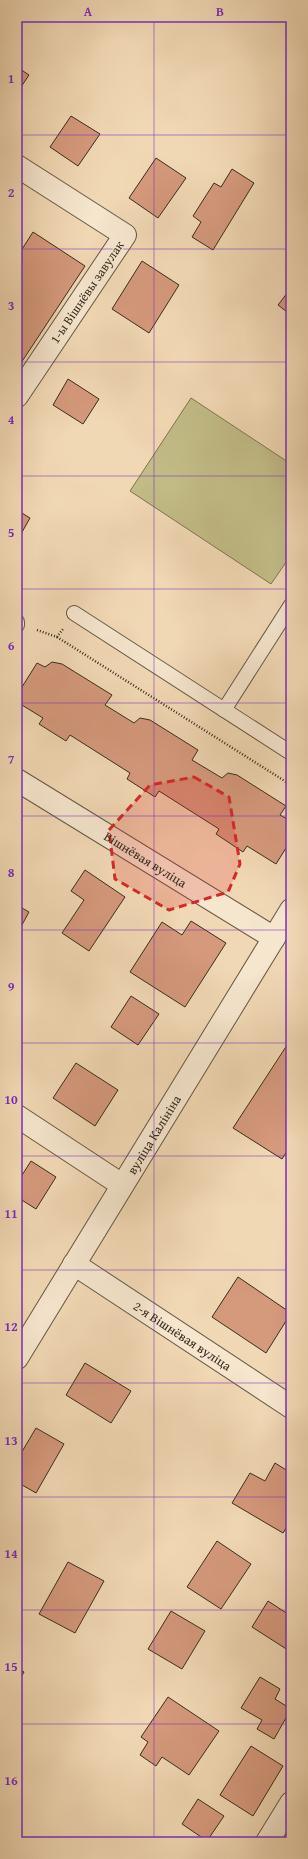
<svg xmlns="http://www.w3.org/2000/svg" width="308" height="1859" font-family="'Gentium Book Plus',serif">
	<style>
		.green { fill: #c2bc87; stroke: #7d7454 }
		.building { fill: #d5997c; stroke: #382c20 }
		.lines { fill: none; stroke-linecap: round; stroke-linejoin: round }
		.service-casing { stroke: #665745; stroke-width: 16 }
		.minor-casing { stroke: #665745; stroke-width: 24 }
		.path { stroke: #382c20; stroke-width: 2.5; stroke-dasharray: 1 2; stroke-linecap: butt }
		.service { stroke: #f6e6ce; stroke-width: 14 }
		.minor { stroke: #f6e6ce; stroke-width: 22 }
		.marked { fill: #d62828; fill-opacity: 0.2; stroke: #d62828; stroke-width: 3; stroke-dasharray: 8 5; stroke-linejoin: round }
		.grid { fill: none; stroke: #7b2cbf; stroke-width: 1; stroke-opacity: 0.55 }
		.labels { text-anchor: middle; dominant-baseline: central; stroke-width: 3; stroke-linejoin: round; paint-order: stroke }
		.street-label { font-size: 13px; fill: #382c20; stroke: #f6e6ce }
		.neatline { fill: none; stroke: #7b2cbf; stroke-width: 1.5 }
		.grid-label { font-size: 13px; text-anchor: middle; font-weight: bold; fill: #7b2cbf }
	</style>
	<rect width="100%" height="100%" fill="#f1d8b4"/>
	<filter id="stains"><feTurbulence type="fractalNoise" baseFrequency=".005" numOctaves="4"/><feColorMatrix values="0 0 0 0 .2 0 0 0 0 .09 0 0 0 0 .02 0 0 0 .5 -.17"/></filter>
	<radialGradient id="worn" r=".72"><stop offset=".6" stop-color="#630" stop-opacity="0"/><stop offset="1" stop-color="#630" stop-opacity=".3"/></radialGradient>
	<path class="green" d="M191 398 291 464V555L271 584 130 491Z"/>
	<g class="building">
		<path d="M246 17H258L254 22Z"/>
		<path d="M17 67 29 75 17 93Z"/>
		<path d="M71 116 100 134 78 166 50 147Z"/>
		<path d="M156 158 186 178 158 218 129 198Z"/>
		<path d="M232 169 254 183 213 250 192 237 201 222 193 216 214 183 221 187Z"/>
		<path d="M33 232 85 266 17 369V257Z"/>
		<path d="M142 261 179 285 149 333 112 309Z"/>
		<path d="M291 288V315L278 305Z"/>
		<path d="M68 379 99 399 83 424 53 405Z"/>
		<path d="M17 510 30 518 17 541Z"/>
		<path d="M52 662 62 664 112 695 105 705 134 723 140 718 150 720 198 750 192 760 222 778 228 773 237 775 286 806 280 815 291 821V840L276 864 247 846 243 852 216 834 219 829 159 791 155 797 127 779 130 773 70 735 66 741 39 724 43 718 17 702V695L37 663 45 667Z"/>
		<path d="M85 870 125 897 89 951 62 933 84 900 71 891Z"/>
		<path d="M17 905 29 912 17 934Z"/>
		<path d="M191 921 226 943 185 1007 130 972 162 922 182 935Z"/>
		<path d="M131 996 159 1014 138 1045 111 1027Z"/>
		<path d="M291 1039V1145L282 1159 233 1128Z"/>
		<path d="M76 1063 118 1090 95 1126 53 1098Z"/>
		<path d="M31 1161 56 1177 36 1209 17 1197V1183Z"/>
		<path d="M238 1277 291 1313 266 1353 212 1317Z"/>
		<path d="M85 1363 131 1391 111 1423 66 1395Z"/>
		<path d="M36 1428 64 1444 36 1493 17 1482V1460Z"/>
		<path d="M275 1463 291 1473V1520L283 1533 232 1503 250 1473 265 1481Z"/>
		<path d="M217 1541 251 1564 221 1609 187 1587Z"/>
		<path d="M68 1562 104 1581 75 1633 39 1614Z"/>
		<path d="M268 1601 291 1616V1652L252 1627Z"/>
		<path d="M171 1611 205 1631 182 1669 148 1649Z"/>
		<path d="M17 1668 24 1672 17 1684Z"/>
		<path d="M260 1677 280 1689 275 1699 291 1709 274 1739 257 1729 262 1720 241 1708Z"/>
		<path d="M168 1697 219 1731 189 1775 162 1757 156 1766 140 1755 148 1742 141 1737Z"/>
		<path d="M251 1746 283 1766 253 1816 220 1795Z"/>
		<path d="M198 1799 224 1816 207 1841 182 1824Z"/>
	</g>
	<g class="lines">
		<defs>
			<g id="service">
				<path d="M74 613 291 753"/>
				<path d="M17 622V625"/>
				<path d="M224 710 291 605"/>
			</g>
			<g id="minor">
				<path d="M17 166 125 235 17 396"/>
				<path id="s1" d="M17 780 274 938"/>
				<path d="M17 1116 122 1185"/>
				<path id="s2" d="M74 1264 291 1407"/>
				<path id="s3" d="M17 1358 291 910"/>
				<path d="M267 1842 291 1803"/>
			</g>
		</defs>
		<use href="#service" class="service-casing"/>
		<use href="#minor" class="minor-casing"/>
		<g class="path">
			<path d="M37 630 57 637 63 629"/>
			<path d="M57 637 291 785"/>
		</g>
		<use href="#service" class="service"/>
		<use href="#minor" class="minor"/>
	</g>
	<path class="marked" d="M194 777 229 797 240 864 228 892 169 910 115 879 109 830 150 785Z"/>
	<path class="grid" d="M154 17V1842M17 135H291M17 249H291M17 362H291M17 476H291M17 589H291M17 703H291M17 816H291M17 930H291M17 1043H291M17 1156H291M17 1270H291M17 1383H291M17 1497H291M17 1610H291M17 1724H291"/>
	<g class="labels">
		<g class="street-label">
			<text transform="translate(87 292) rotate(-56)">1-ы Вішнёвы завулак</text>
			<text stroke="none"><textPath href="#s1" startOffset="151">Вішнёвая вуліца</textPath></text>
			<text stroke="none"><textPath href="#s3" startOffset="262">вуліца Калініна</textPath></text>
			<text stroke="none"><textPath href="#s2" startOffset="130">2-я Вішнёвая вуліца</textPath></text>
		</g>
	</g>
	<rect width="308" height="1859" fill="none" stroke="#f1d8b4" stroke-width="44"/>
	<rect x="22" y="22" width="264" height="1815" class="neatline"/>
	<g class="grid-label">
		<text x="88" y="16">A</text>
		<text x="220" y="16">B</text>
		<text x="11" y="83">1</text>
		<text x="11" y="197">2</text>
		<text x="11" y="310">3</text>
		<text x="11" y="424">4</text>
		<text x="11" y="537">5</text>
		<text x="11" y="650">6</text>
		<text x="11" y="764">7</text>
		<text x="11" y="877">8</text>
		<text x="11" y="991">9</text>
		<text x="11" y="1104">10</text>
		<text x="11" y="1218">11</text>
		<text x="11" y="1331">12</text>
		<text x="11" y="1445">13</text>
		<text x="11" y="1558">14</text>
		<text x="11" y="1671">15</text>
		<text x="11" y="1785">16</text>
	</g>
	<rect width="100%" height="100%" filter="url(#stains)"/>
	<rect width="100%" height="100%" fill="url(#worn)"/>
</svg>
